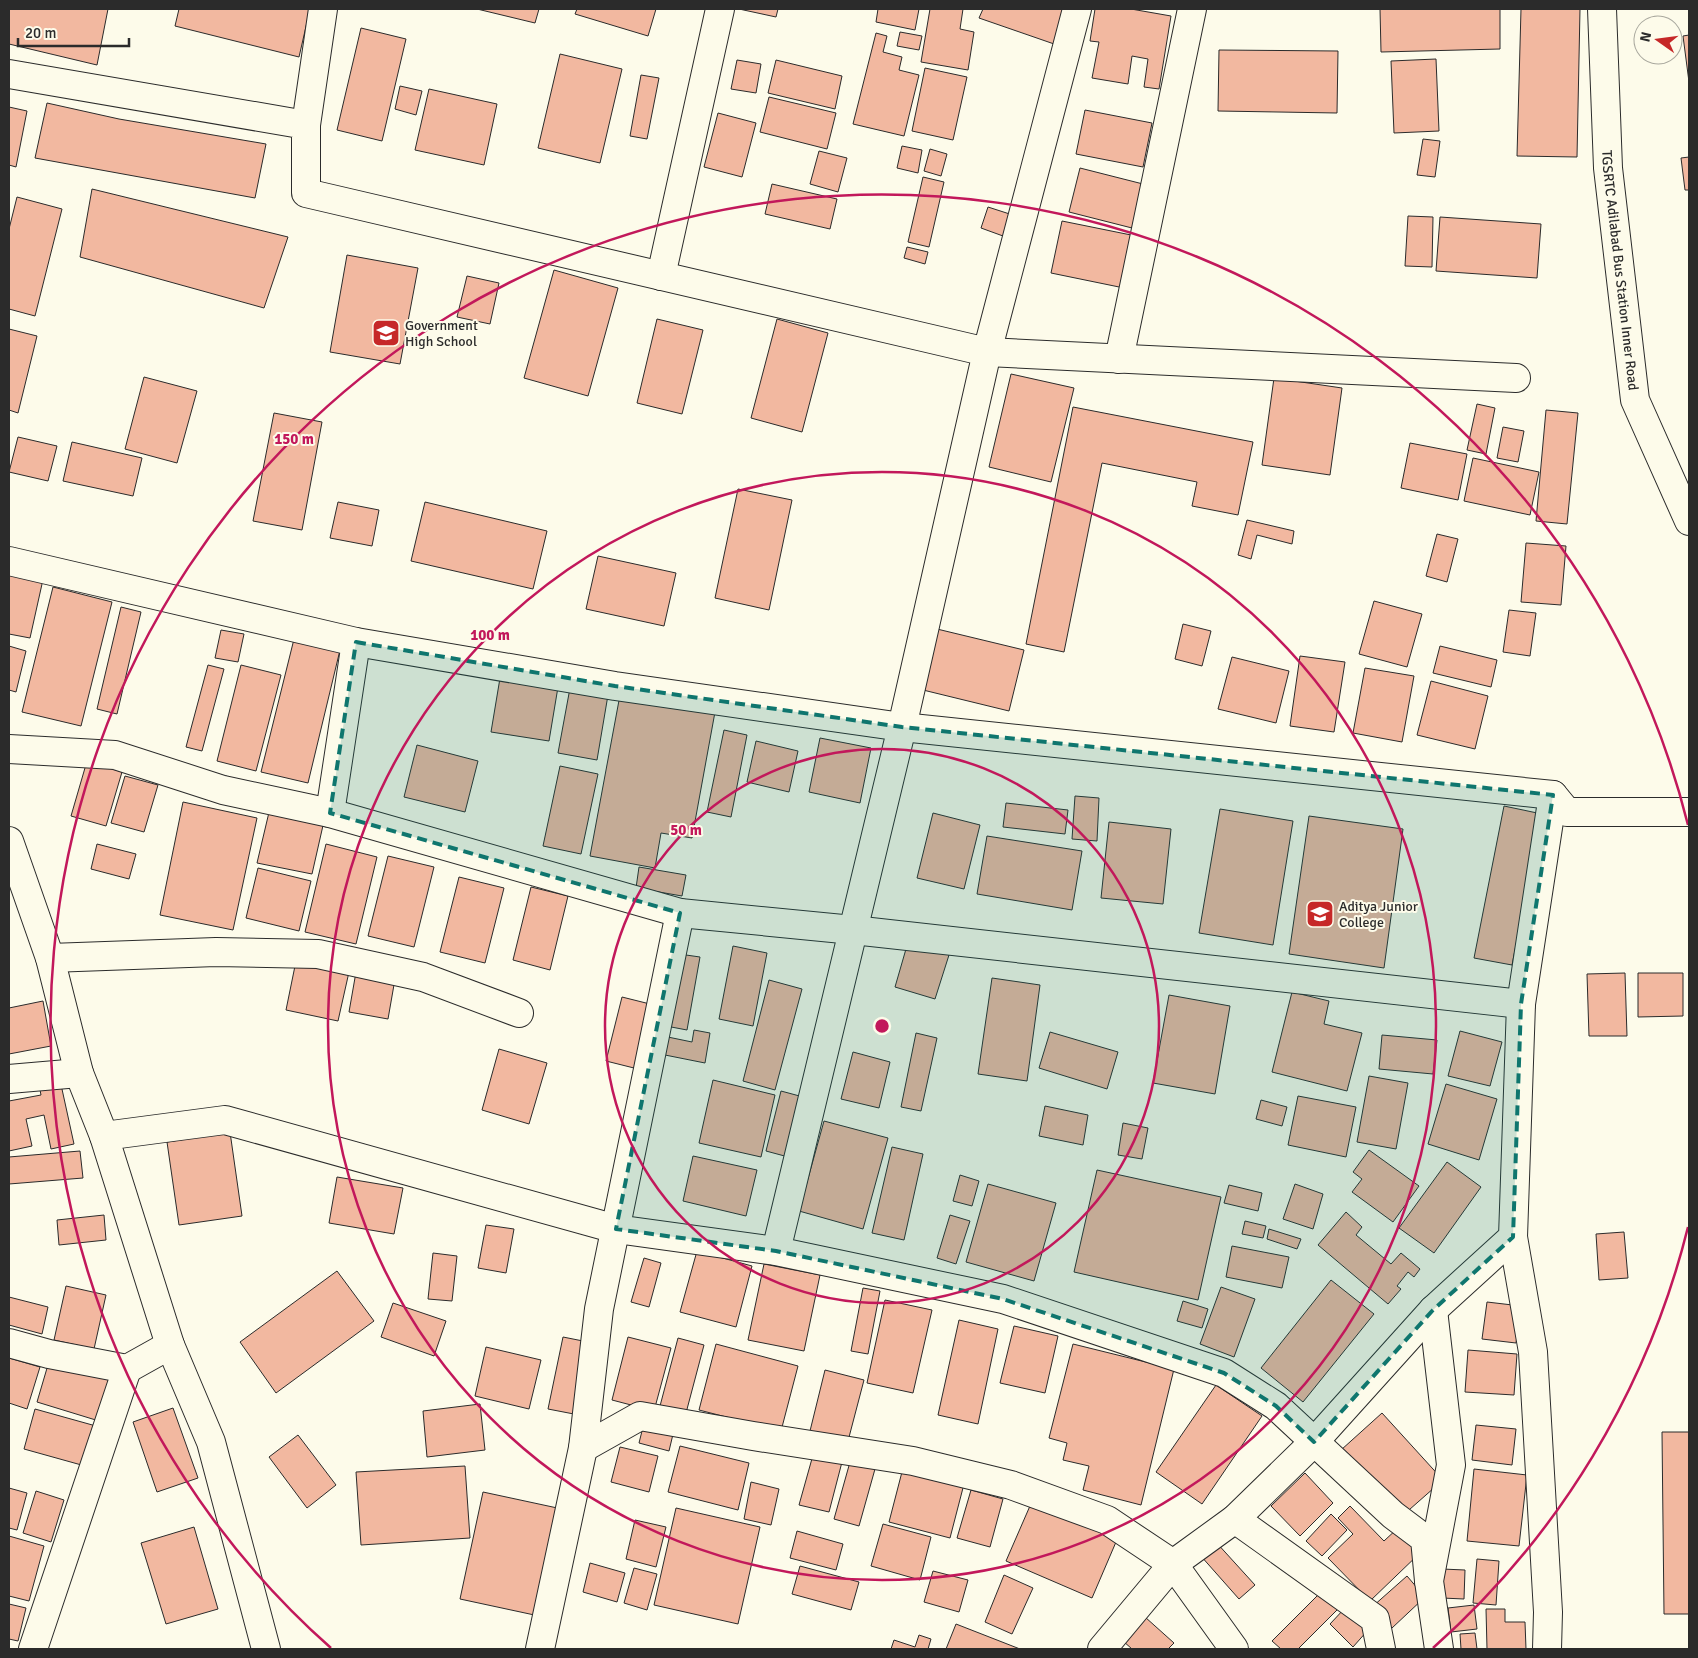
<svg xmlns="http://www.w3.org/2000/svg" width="1698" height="1658" font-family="Signika,sans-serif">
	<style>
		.building { fill: #f2b8a0; stroke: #2b2b2b }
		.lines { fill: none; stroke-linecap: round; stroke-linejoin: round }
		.minor-casing { stroke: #2b2b2b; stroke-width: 30 }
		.minor { stroke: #fdfbea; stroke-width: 28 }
		.marked { fill: #0f766e; fill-opacity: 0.2; stroke: #0f766e; stroke-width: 4; stroke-dasharray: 10 6; stroke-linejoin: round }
		.ring { fill: none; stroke: #c2185b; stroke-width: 2.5 }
		.labels { text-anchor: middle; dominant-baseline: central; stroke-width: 4; stroke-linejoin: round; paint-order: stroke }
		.street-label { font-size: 14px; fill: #2b2b2b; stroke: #fdfbea }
		.poi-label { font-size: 14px; fill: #2b2b2b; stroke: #fdfbea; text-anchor: start }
		.centre { fill: #c2185b; stroke: #fdfbea; stroke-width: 2.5 }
		.ring-label { font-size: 15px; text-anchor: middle; font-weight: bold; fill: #c2185b; stroke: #fdfbea; stroke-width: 4; stroke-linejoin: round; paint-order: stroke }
	</style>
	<rect width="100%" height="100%" fill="#fdfbea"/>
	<g class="building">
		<path d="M9 9H108L97 65 9 44Z"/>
		<path d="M179 9H310L299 57 175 26Z"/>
		<path d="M477 9H539L535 23Z"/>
		<path d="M577 9H656L648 36 575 14Z"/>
		<path d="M739 9H778L776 17Z"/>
		<path d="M878 9H919L915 30 876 22Z"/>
		<path d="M930 9H963L960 29 974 32 968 70 921 62Z"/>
		<path d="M983 9H1070L1057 45 979 18Z"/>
		<path d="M1095 9H1131L1171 16 1159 89 1144 87 1148 59 1132 56 1128 84 1092 78 1099 42 1090 41Z"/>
		<path d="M1380 9H1500V49L1381 52Z"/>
		<path d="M1521 9H1580L1577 157 1517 156Z"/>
		<path d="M361 28 406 39 382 141 337 130Z"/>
		<path d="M900 32 922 36 919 50 897 46Z"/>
		<path d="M876 33 887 36 883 52 902 57 899 70 919 75 904 136 853 124Z"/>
		<path d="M1689 35V82L1683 36Z"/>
		<path d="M1219 50 1338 51 1337 113 1218 111Z"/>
		<path d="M560 54 622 69 600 163 538 148Z"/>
		<path d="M1436 59 1439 131 1394 133 1391 61Z"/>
		<path d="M737 60 761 64 756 93 731 89Z"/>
		<path d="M776 60 842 76 835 109 768 93Z"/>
		<path d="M925 68 967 77 953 140 912 131Z"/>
		<path d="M641 75 659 78 647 139 630 136Z"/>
		<path d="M400 86 422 91 416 115 395 109Z"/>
		<path d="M429 89 497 104 484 165 415 150Z"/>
		<path d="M769 97 836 113 827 149 760 132Z"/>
		<path d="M47 103 119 119 266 144 255 198 35 158Z"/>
		<path d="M9 107 27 111 16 167 9 165Z"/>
		<path d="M1085 110 1152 123 1143 167 1076 154Z"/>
		<path d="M718 113 756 123 742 177 704 167Z"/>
		<path d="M1423 139 1440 141 1435 177 1417 175Z"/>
		<path d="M902 146 922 150 918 173 897 168Z"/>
		<path d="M930 149 947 154 941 176 924 171Z"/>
		<path d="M819 151 847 158 838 192 810 184Z"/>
		<path d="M1689 157V190H1685L1681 158Z"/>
		<path d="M1080 168 1143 184 1132 228 1069 212Z"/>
		<path d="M923 177 944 182 929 247 908 242Z"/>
		<path d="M772 184 837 199 830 229 765 214Z"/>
		<path d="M92 189 288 237 264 308 80 257Z"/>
		<path d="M17 197 62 209 35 316 9 309V229Z"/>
		<path d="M988 207 1022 218 1014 240 981 228Z"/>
		<path d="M1408 216 1433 217 1432 267 1405 266Z"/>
		<path d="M1440 217 1541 224 1537 278 1436 271Z"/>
		<path d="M1062 221 1136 236 1124 288 1051 273Z"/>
		<path d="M907 247 928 252 925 264 904 258Z"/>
		<path d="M347 255 418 268 400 364 330 352Z"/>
		<path d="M554 270 618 288 588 396 524 378Z"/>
		<path d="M467 276 499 283 490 324 457 317Z"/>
		<path d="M657 319 703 330 682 414 637 403Z"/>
		<path d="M777 319 828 333 802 432 751 418Z"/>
		<path d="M9 329 37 336 18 413 9 410Z"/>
		<path d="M1011 374 1074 388 1051 482 989 467Z"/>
		<path d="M144 377 197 391 177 463 125 449Z"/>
		<path d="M1274 378 1342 388 1330 475 1262 465Z"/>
		<path d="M1477 404 1495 408 1486 454 1467 450Z"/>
		<path d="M1073 407 1253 442 1238 515 1192 506 1197 482 1102 463 1064 652 1026 644Z"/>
		<path d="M1546 410 1578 413 1567 524 1536 521Z"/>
		<path d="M274 413 322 422 302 530 253 521Z"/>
		<path d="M1503 427 1524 431 1518 462 1497 458Z"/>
		<path d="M18 437 57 446 48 481 9 472Z"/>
		<path d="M72 442 142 458 133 496 63 481Z"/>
		<path d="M1410 443 1467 454 1458 500 1401 488Z"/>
		<path d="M1473 458 1539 472 1530 515 1464 501Z"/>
		<path d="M738 489 792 500 769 610 715 598Z"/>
		<path d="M338 502 379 510 372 546 330 538Z"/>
		<path d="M425 502 547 531 533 589 411 561Z"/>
		<path d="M1247 520 1294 531 1292 544 1257 535 1251 559 1238 555Z"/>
		<path d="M1437 534 1458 539 1447 582 1426 576Z"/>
		<path d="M1526 543 1566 546 1561 605 1521 602Z"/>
		<path d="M598 556 676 573 664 626 586 609Z"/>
		<path d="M9 568 44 575 30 638 9 634Z"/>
		<path d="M53 587 112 602 81 726 22 712Z"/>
		<path d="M1374 601 1422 614 1407 667 1359 654Z"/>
		<path d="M121 607 141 612 117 714 97 709Z"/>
		<path d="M1509 610 1536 613 1530 656 1503 652Z"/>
		<path d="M1183 624 1211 631 1202 666 1175 659Z"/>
		<path d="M937 629 1024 650 1009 711 923 690Z"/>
		<path d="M221 630 244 634 238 662 215 658Z"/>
		<path d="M294 639 340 650 308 783 261 772Z"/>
		<path d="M9 646 26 651 16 692 9 690Z"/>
		<path d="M1440 646 1497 660 1491 687 1433 673Z"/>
		<path d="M1300 656 1345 662 1334 732 1290 726Z"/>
		<path d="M1232 657 1289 671 1276 723 1218 709Z"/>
		<path d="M208 665 224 669 202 751 186 747Z"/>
		<path d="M241 665 281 675 256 771 217 761Z"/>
		<path d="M1365 668 1414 676 1402 742 1353 733Z"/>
		<path d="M500 678 558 687 549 741 491 732Z"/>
		<path d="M1431 681 1488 696 1475 749 1417 735Z"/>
		<path d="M570 688 608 695 597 760 558 753Z"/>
		<path d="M620 695 715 712 692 838 661 833 655 868 590 856Z"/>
		<path d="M724 730 747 735 731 817 707 812Z"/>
		<path d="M820 738 871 748 860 803 809 792Z"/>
		<path d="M756 741 798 751 789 792 747 782Z"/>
		<path d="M417 745 478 761 465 812 404 797Z"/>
		<path d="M87 761 122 772 106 826 71 816Z"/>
		<path d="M560 766 598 774 581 854 543 846Z"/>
		<path d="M125 776 158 785 144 832 111 823Z"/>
		<path d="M1075 796 1099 798 1097 841 1072 839Z"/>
		<path d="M183 802 257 818 233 930 160 915Z"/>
		<path d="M1006 803 1068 810 1065 834 1003 827Z"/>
		<path d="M1504 806 1542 814 1512 965 1474 958Z"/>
		<path d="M270 808 324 821 312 874 257 863Z"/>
		<path d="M1220 809 1293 821 1273 945 1199 933Z"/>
		<path d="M933 813 980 825 964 889 917 878Z"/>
		<path d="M1309 816 1403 829 1384 968 1289 954Z"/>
		<path d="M1109 822 1171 829 1163 904 1101 898Z"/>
		<path d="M987 836 1082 851 1072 910 977 894Z"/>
		<path d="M97 844 136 854 129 879 91 869Z"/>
		<path d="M326 844 377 857 356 944 305 932Z"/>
		<path d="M388 856 434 867 414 947 368 936Z"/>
		<path d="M639 867 686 875 682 896 636 888Z"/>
		<path d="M258 868 311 881 299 931 246 918Z"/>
		<path d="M459 877 504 888 485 963 440 952Z"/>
		<path d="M531 887 568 896 550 970 513 960Z"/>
		<path d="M908 942 949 955 935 999 895 987Z"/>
		<path d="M733 946 767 953 753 1026 719 1019Z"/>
		<path d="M679 954 700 957 687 1030 666 1026Z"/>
		<path d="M296 961 349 972 338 1021 286 1010Z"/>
		<path d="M356 972 395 979 388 1019 349 1012Z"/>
		<path d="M1625 973 1627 1036H1589L1587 974Z"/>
		<path d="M1638 973H1683V1016L1638 1017Z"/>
		<path d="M992 978 1040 985 1027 1081 978 1074Z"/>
		<path d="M769 980 802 989 775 1090 743 1081Z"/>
		<path d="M1292 992 1329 1001 1324 1024 1362 1033 1347 1091 1272 1072Z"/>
		<path d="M1169 995 1230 1006 1215 1094 1153 1083Z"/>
		<path d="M622 997 658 1006 642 1070 606 1061Z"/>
		<path d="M43 1001 51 1046 9 1054V1008Z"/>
		<path d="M694 1030 710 1033 705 1063 660 1054 663 1036 692 1042Z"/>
		<path d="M1460 1031 1502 1042 1490 1086 1448 1076Z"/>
		<path d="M1050 1032 1118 1052 1107 1089 1039 1068Z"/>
		<path d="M916 1033 937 1038 921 1111 901 1107Z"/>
		<path d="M1382 1035 1437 1040 1433 1074 1379 1069Z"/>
		<path d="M499 1049 547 1063 529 1124 482 1110Z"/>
		<path d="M853 1052 890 1062 879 1108 841 1099Z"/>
		<path d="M1369 1076 1408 1083 1396 1149 1357 1142Z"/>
		<path d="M60 1080 74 1144 51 1149 44 1115 26 1119 32 1146 9 1151V1101L41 1095 39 1085Z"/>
		<path d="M713 1080 775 1095 761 1157 699 1143Z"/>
		<path d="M1446 1084 1497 1099 1479 1160 1428 1144Z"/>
		<path d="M781 1091 807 1098 792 1158 766 1151Z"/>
		<path d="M1298 1096 1356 1107 1346 1157 1288 1145Z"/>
		<path d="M1261 1100 1287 1107 1282 1126 1256 1119Z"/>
		<path d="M1045 1106 1088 1115 1083 1145 1039 1136Z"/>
		<path d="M824 1121 888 1138 863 1229 799 1211Z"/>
		<path d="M1123 1123 1148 1128 1142 1159 1118 1155Z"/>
		<path d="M230 1132 242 1216 179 1225 167 1142Z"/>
		<path d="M892 1147 923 1154 904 1240 872 1233Z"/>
		<path d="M1369 1150 1419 1186 1393 1222 1352 1192 1362 1179 1353 1172Z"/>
		<path d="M80 1151 83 1178 9 1184V1157Z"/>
		<path d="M693 1156 757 1170 746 1216 683 1201Z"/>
		<path d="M1447 1162 1481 1187 1434 1253 1399 1228Z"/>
		<path d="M1097 1170 1221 1197 1198 1300 1074 1272Z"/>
		<path d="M960 1175 979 1181 972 1206 953 1201Z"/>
		<path d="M337 1177 403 1188 394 1234 329 1223Z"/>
		<path d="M988 1184 1056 1203 1034 1281 966 1262Z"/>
		<path d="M1295 1184 1323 1194 1313 1229 1283 1219Z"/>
		<path d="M1229 1185 1262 1193 1258 1211 1224 1203Z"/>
		<path d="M1346 1212 1362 1227 1356 1235 1391 1264 1401 1253 1420 1269 1414 1277 1408 1272 1397 1286 1401 1289 1388 1304 1318 1245Z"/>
		<path d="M104 1215 106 1240 59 1245 57 1220Z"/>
		<path d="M950 1215 970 1221 956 1264 937 1258Z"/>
		<path d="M1245 1221 1266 1226 1263 1238 1242 1234Z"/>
		<path d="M486 1225 514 1229 506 1273 478 1268Z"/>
		<path d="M1269 1229 1301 1239 1297 1249 1267 1239Z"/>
		<path d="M1624 1232 1628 1278 1599 1280 1596 1234Z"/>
		<path d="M1232 1246 1289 1257 1282 1288 1226 1277Z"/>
		<path d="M697 1251 752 1266 736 1327 680 1312Z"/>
		<path d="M433 1253 457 1256 452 1301 428 1299Z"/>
		<path d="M644 1258 661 1263 649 1307 631 1302Z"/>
		<path d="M764 1264 820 1275 804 1351 748 1340Z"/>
		<path d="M337 1271 374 1321 276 1393 240 1342Z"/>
		<path d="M1331 1280 1374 1314 1303 1402 1261 1368Z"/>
		<path d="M66 1286 106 1295 94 1349 54 1340Z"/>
		<path d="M1221 1287 1255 1299 1234 1357 1200 1344Z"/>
		<path d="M863 1288 880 1291 868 1354 851 1351Z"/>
		<path d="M9 1297 48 1307 42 1334 9 1325Z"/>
		<path d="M885 1300 932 1310 913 1393 867 1383Z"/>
		<path d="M1183 1301 1208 1309 1202 1328 1177 1321Z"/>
		<path d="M1487 1302 1521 1306 1516 1343 1482 1339Z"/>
		<path d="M393 1303 446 1321 434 1356 381 1337Z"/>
		<path d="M959 1320 998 1329 978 1424 938 1415Z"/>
		<path d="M1014 1326 1058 1336 1045 1393 1000 1383Z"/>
		<path d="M563 1337 593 1343 579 1415 548 1409Z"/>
		<path d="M628 1337 671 1348 654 1411 612 1400Z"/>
		<path d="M678 1338 704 1345 686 1413 660 1406Z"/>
		<path d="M716 1344 798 1366 781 1431 699 1410Z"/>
		<path d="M1073 1344 1174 1369 1141 1505 1083 1490 1089 1466 1063 1460 1067 1443 1049 1438Z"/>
		<path d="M486 1347 541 1360 529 1409 475 1396Z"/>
		<path d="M1468 1350 1517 1354 1514 1395 1465 1392Z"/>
		<path d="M9 1358 40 1367 27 1409 9 1403Z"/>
		<path d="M50 1358 112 1378 99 1421 37 1402Z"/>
		<path d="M825 1370 864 1380 848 1441 810 1431Z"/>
		<path d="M1216 1385 1262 1416 1202 1504 1156 1472Z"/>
		<path d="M480 1404 485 1450 427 1457 423 1411Z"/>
		<path d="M173 1408 198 1478 157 1492 133 1422Z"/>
		<path d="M35 1409 96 1426 85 1466 24 1449Z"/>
		<path d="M1382 1413 1443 1480 1401 1517 1341 1450Z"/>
		<path d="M644 1423 674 1430 669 1451 639 1443Z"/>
		<path d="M1476 1425 1516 1429 1512 1465 1472 1460Z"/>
		<path d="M1662 1432H1689V1614H1664Z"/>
		<path d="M298 1435 336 1485 307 1508 269 1457Z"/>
		<path d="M680 1446 749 1463 738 1510 668 1492Z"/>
		<path d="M620 1447 658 1456 649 1492 611 1482Z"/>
		<path d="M813 1455 842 1462 829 1512 799 1505Z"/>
		<path d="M850 1462 875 1469 859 1526 834 1519Z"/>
		<path d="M465 1466 470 1538 361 1545 356 1472Z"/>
		<path d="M903 1468 964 1484 950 1538 889 1522Z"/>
		<path d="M1474 1469 1527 1475 1519 1546 1467 1541Z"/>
		<path d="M1305 1473 1333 1503 1300 1536 1271 1506Z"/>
		<path d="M751 1482 779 1489 771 1525 744 1519Z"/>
		<path d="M9 1488 27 1493 17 1530 9 1528Z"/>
		<path d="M971 1490 1003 1499 990 1547 957 1538Z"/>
		<path d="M36 1491 64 1500 51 1542 23 1533Z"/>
		<path d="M483 1492 562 1509 539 1616 460 1599Z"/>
		<path d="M1033 1499 1119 1535 1092 1598 1006 1561Z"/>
		<path d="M1350 1506 1384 1541 1399 1527 1422 1551 1370 1601 1328 1558 1353 1534 1338 1518Z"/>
		<path d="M676 1508 760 1527 738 1624 654 1605Z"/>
		<path d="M1331 1514 1347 1530 1322 1556 1306 1541Z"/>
		<path d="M635 1520 666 1527 656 1567 626 1559Z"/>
		<path d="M883 1524 931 1537 920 1580 871 1566Z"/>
		<path d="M194 1527 218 1609 166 1624 141 1543Z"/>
		<path d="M797 1531 843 1544 836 1570 790 1558Z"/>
		<path d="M9 1536 44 1546 29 1601 9 1596Z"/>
		<path d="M1215 1541 1255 1585 1239 1599 1200 1555Z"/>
		<path d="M1477 1559 1499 1561 1496 1605 1473 1603Z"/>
		<path d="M590 1563 625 1573 617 1602 583 1592Z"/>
		<path d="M800 1566 859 1582 851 1610 792 1594Z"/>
		<path d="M634 1568 657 1574 647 1610 624 1603Z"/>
		<path d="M1442 1569 1465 1570 1464 1599 1442 1598Z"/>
		<path d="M933 1571 968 1580 959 1612 924 1602Z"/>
		<path d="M1004 1575 1033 1588 1012 1634 985 1622Z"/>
		<path d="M1407 1576 1425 1597 1392 1628 1372 1607Z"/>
		<path d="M1324 1589 1341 1606 1298 1649H1281L1272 1641Z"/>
		<path d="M9 1604 26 1608 18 1641 9 1639Z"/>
		<path d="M1474 1605 1477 1629 1451 1632 1448 1608Z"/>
		<path d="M1345 1608 1368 1630 1353 1647 1330 1624Z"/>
		<path d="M1486 1609H1505V1622H1525L1526 1649H1487Z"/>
		<path d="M1145 1617 1174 1643 1168 1649H1132L1123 1641Z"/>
		<path d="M956 1624 1020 1649H946Z"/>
		<path d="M1475 1633 1477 1649H1461L1460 1634Z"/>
		<path d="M919 1635 931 1639 928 1649H891L894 1640 915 1647Z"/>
	</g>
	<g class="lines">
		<defs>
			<g id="minor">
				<path id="s1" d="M1602 9 1608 168 1635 400 1689 521"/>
				<path d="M9 74 306 125V193L987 352 1516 378"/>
				<path d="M306 125 323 9"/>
				<path d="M661 276 720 9"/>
				<path d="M1119 359 1192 9"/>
				<path d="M9 561 356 642 615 686 902 727 1553 795 1567 812H1689"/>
				<path d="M9 749 115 755 223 790 330 813 680 913 853 930 1521 1004"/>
				<path d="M330 813 356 642"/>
				<path d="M9 841 50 958 79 1073 104 1136 170 1345 211 1442 266 1649"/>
				<path d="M50 958 216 952 318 954 423 977 519 1013"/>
				<path d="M9 1079 79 1073"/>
				<path d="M104 1136 225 1120 616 1229 776 1251 1003 1299 1224 1373 1276 1406 1393 1515 1425 1539 1429 1581"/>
				<path d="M1513 1237 1533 1352 1548 1612 1547 1649"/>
				<path d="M776 1251 902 727 987 352 1077 9"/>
				<path d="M1433 1310 1451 1465 1429 1581 1439 1649"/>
				<path d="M9 1343 49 1354 127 1369 170 1345"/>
				<path d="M583 1448 640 1416 753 1436 913 1461 1011 1485 1107 1520 1173 1564 1234 1649"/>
				<path d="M1235 1519 1375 1619 1381 1649"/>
				<path d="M33 1649 127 1369"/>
				<path d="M540 1649 583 1448 599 1309 680 913"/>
				<path d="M1102 1649 1173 1564 1235 1519 1314 1442 1433 1310 1513 1237 1521 1004 1553 795"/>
			</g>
		</defs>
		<use href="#minor" class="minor-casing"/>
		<use href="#minor" class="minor"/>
	</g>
	<path class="marked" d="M356 642 615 686 902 727 1553 795 1521 1004 1513 1237 1433 1310 1314 1442 1276 1406 1224 1373 1003 1299 776 1251 616 1229 680 913 330 813Z"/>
	<g class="ring">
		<circle cx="882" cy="1026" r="277"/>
		<circle cx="882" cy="1026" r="554"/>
		<path d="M1688 1227A831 831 0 0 1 1433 1648M331 1648A831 831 0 1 1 1688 825"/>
	</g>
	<defs>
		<symbol id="school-square" viewBox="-11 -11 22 22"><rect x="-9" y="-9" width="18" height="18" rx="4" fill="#c62828" stroke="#fdfbea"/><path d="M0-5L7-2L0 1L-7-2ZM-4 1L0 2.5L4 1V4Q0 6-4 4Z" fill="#fff"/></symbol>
		<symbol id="university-square" viewBox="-11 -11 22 22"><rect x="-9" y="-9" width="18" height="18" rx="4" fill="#c62828" stroke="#fdfbea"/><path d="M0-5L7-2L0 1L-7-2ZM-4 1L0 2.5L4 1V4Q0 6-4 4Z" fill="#fff"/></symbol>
	</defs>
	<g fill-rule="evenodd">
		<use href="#school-square" x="370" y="317" width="32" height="32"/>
		<use href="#university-square" x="1304" y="898" width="32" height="32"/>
	</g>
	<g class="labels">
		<g class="street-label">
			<text stroke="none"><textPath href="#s1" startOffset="262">TGSRTC Adilabad Bus Station Inner Road</textPath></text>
		</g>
		<g class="poi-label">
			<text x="405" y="325">Government<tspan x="405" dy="16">High School</tspan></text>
			<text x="1339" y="906">Aditya Junior<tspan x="1339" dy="16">College</tspan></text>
		</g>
	</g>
	<circle cx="882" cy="1026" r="8" class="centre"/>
	<g class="ring-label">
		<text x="294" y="444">150 m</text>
		<text x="490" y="640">100 m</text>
		<text x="686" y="835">50 m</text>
	</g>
	<rect width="1698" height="1658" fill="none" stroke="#2b2b2b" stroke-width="20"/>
	<g transform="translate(1658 40) rotate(284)"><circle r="24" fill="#fdfbea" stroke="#a9a89e"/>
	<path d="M0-4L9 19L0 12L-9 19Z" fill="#c62828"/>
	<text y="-8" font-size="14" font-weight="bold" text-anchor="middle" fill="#2b2b2b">N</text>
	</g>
	<path d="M18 38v8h111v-8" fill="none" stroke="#2b2b2b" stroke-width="2.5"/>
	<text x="25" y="38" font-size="15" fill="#2b2b2b" stroke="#fdfbea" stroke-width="4" paint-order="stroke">20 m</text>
</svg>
